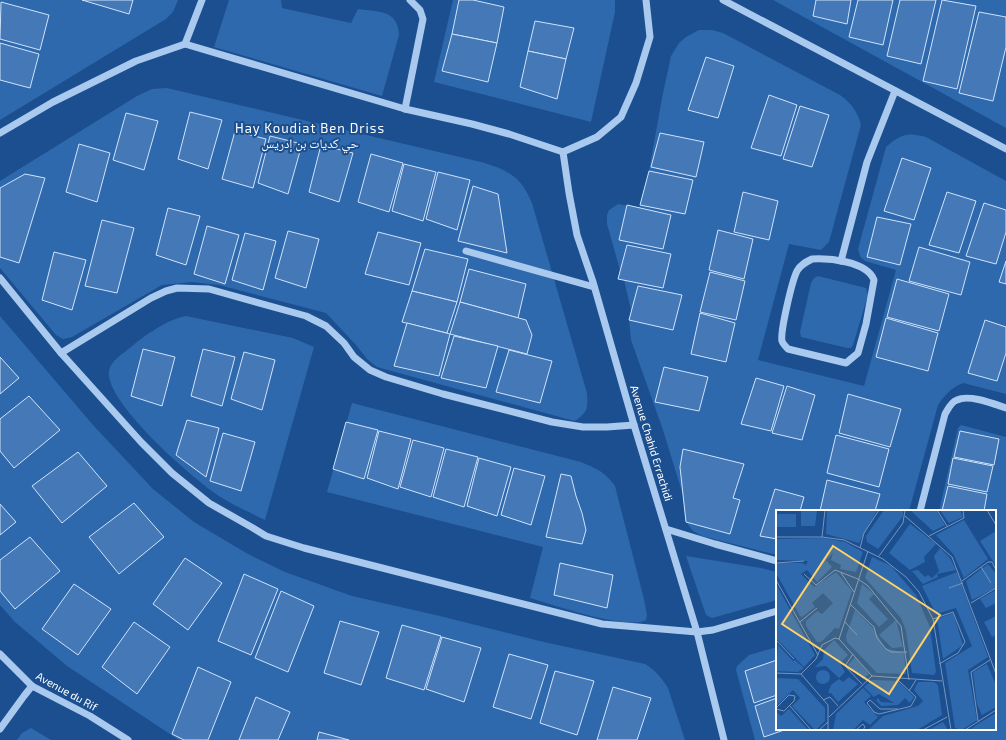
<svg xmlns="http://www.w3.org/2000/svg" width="1006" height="740" font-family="'Exo 2','Noto Naskh Arabic',sans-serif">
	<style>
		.green { fill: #2e69ad }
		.building { fill: #4478b7; stroke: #cfe3fa }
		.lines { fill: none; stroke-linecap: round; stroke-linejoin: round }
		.minor { stroke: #a9c9ee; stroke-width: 7 }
		.labels { text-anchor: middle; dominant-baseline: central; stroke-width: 4; stroke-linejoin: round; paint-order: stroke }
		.street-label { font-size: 11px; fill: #fff; stroke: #1b4f8f }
		.quarter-label { font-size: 13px; letter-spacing: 1px; fill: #fff; stroke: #1b4f8f }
		.inset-road { fill: none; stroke: #7695bc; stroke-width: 1 }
		.view { fill: #ffd166; fill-opacity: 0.15; stroke: #ffd166; stroke-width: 2 }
		.inset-edge { fill: none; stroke: #fff; stroke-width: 2 }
	</style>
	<rect width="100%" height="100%" fill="#1b4f8f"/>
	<g class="green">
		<path d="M0 0H178L173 12 166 19 0 120Z"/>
		<path d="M229 0H281L282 8 351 23 358 9C378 12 398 9 399 35L382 96 214 47Z"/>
		<path d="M453 0H615V12L591 122 434 82Z"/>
		<path d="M773 0H1006V128Z"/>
		<path d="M699 30H712L723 33 840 95C851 103 858 112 861 125L829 242 821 250 789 244 758 360 864 386 896 270 865 261 860 256 858 249 886 147C901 134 907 132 926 137L1006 181V394L963 383C952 387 945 395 938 405L909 511H777V555L702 536 693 531 686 522 683 495 663 430 631 340 629 320 631 310 624 280 618 279 620 270 607 224V215L609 210 618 204 639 208 649 171 662 98 671 56 679 43 686 37Z"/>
		<path d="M167 88 481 162C508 170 521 176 532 203L587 393C588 408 588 412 575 421L567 419 377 367 367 359 356 345 326 313 219 285 192 282 162 285 72 337 63 339 56 335 0 268V181L137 96 152 89Z"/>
		<path d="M818 276 866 288 868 295 853 345 851 348H847L801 337 800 332 811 283 814 278Z"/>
		<path d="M0 316 93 425 153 489 194 522 248 554 285 572 352 596 440 616 544 642 645 664C655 670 662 678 668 688L685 740H179L67 666 15 622 0 605Z"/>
		<path d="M186 316 293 338 314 347 265 520C251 513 235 506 222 498 196 482 104 402 109 371 110 361 124 353 131 347 145 335 168 319 186 316Z"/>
		<path d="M352 403 581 462C597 469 604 471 615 486L644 599 647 615 646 620C628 631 551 604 530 598L543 547 327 492Z"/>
		<path d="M961 425 1006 437V740H755L736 670 737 666 749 655 777 647V729H995V511H939L958 428Z"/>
		<path d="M686 556 761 568 777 572V600L712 618 706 615Z"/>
		<path d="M31 728 51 740H17L22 733Z"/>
	</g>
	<g class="building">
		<path d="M82 0H133L129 14Z"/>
		<path d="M459 0H473L504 7 497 43 452 34Z"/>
		<path d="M816 0H851L847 24 813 16Z"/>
		<path d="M858 0H893L883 45 849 37Z"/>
		<path d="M900 0H936L921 64 887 56Z"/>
		<path d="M942 0 976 6 957 89 923 81Z"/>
		<path d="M1 2 49 15 40 50 0 39Z"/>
		<path d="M979 12 1006 17V47L993 101 959 93Z"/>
		<path d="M535 21 574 28 566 59 528 51Z"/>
		<path d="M452 34 497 43 488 82 442 71Z"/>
		<path d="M0 43 39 54 30 88 0 80Z"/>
		<path d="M528 51 566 59 557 99 520 87Z"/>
		<path d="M706 57 734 66 718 118 688 110Z"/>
		<path d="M769 95 797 105 781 156 751 148Z"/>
		<path d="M800 106 829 115 812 167 783 159Z"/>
		<path d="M190 112 222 120 208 169 178 159Z"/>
		<path d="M126 113 158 121 144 170 113 160Z"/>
		<path d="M235 131 266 139 253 188 222 179Z"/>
		<path d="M660 133 704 142 696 177 651 167Z"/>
		<path d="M270 136 302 144 288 194 258 183Z"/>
		<path d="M79 144 110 153 97 202 66 192Z"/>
		<path d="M321 145 353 153 339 202 309 192Z"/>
		<path d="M371 154 403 163 389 212 358 202Z"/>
		<path d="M902 158 931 168 914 220 884 211Z"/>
		<path d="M404 164 436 172 423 221 392 211Z"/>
		<path d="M649 171 693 180 685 214 640 205Z"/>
		<path d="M438 172 470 180 457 230 426 219Z"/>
		<path d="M25 174 45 178 19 263 0 257V188Z"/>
		<path d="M473 186 498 194 507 253 458 241Z"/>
		<path d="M743 192 778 201 769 240 734 232Z"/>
		<path d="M947 192 976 201 959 253 929 245Z"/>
		<path d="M984 203 1006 210V232L996 264 966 256Z"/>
		<path d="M627 205 671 215 663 249 619 240Z"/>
		<path d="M168 208 200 216 186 265 156 255Z"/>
		<path d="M877 217 911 224 900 265 867 257Z"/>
		<path d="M102 220 134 228 117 293 85 286Z"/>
		<path d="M207 226 239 235 225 284 194 274Z"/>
		<path d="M718 230 753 239 744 279 709 270Z"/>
		<path d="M288 231 319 239 306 288 275 278Z"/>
		<path d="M378 232 421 243 409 285 365 274Z"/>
		<path d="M245 233 276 241 263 290 232 280Z"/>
		<path d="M627 245 671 254 663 288 618 279Z"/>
		<path d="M919 247 970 262 961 295 909 281Z"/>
		<path d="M425 249 468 259 457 302 412 291Z"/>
		<path d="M54 252 86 260 72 310 42 300Z"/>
		<path d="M1006 261V284L999 282Z"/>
		<path d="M469 269 526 284 518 318 460 302Z"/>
		<path d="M710 272 745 281 736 320 700 312Z"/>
		<path d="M897 279 949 294 939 331 887 317Z"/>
		<path d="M638 286 682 295 673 330 629 320Z"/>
		<path d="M412 291 457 302 447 333 402 322Z"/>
		<path d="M460 302 526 320 532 335 527 354 450 334Z"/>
		<path d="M700 313 735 323 726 362 691 354Z"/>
		<path d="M886 318 938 333 928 371 876 357Z"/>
		<path d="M985 320 1006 327V353L997 381 968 373Z"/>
		<path d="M407 323 450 334 439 376 394 366Z"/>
		<path d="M454 336 498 346 486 388 441 378Z"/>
		<path d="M143 349 175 357 162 406 131 396Z"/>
		<path d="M203 349 235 357 222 406 191 396Z"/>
		<path d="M509 350 552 361 540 403 496 392Z"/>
		<path d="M244 352 275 360 262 410 231 399Z"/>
		<path d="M0 357 19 378 0 394Z"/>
		<path d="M664 367 708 377 699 411 655 402Z"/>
		<path d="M756 378 784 386 771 431 741 424Z"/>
		<path d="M787 386 815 395 802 440 772 433Z"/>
		<path d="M848 394 901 409 890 447 839 433Z"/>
		<path d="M29 396 60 430 14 468 0 451V419Z"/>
		<path d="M187 420 219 428 206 477 176 455Z"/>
		<path d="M346 422 378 430 364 479 333 469Z"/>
		<path d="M379 431 411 439 398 489 367 478Z"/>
		<path d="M960 431 999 439 994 465 954 457Z"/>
		<path d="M223 433 255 442 241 491 210 481Z"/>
		<path d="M836 435 889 449 879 487 827 473Z"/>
		<path d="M413 440 444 448 431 497 400 487Z"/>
		<path d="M446 449 478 457 464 507 433 497Z"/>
		<path d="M683 449 744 464 733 498 740 500 730 534 686 522 680 467Z"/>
		<path d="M78 452 107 486 62 523 32 486Z"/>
		<path d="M479 458 511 467 497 516 467 506Z"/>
		<path d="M953 458 993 466 987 492 948 484Z"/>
		<path d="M514 468 545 476 531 525 501 515Z"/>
		<path d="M561 474 571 476 576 496 582 513 586 530 582 544 546 537Z"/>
		<path d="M827 480 880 494 875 511H820Z"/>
		<path d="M948 486 987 494 984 511H942Z"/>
		<path d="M775 489 804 497 800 511H777V539L760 536Z"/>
		<path d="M134 503 164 537 119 574 89 537Z"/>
		<path d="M0 504 16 522 0 535Z"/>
		<path d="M30 537 60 571 15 609 0 591V560Z"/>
		<path d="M185 558 222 583 188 630 153 604Z"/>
		<path d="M560 563 613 575 607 608 554 595Z"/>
		<path d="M244 574 278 589 251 655 218 641Z"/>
		<path d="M74 584 111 609 78 655 42 629Z"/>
		<path d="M281 591 314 606 288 672 255 658Z"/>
		<path d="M340 621 379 632 361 685 324 673Z"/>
		<path d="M134 622 170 647 137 694 102 667Z"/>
		<path d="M402 625 441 636 424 690 386 678Z"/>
		<path d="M442 637 481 648 464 702 426 689Z"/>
		<path d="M509 654 548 665 531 719 493 707Z"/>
		<path d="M777 660V695L754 703 745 671Z"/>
		<path d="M198 667 231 682 208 740H184L172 734Z"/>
		<path d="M555 671 594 681 577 735 540 723Z"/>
		<path d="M613 687 651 698 637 740H597Z"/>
		<path d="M256 697 290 712 278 740H239Z"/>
		<path d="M777 698V729H787L764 737 755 706Z"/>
		<path d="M319 732 349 740H317Z"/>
	</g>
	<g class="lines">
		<g class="minor">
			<path d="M723 0 1006 149"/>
			<path d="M185 44 202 0"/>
			<path d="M405 109 423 19 420 10 410 0"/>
			<path d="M0 133 53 102 136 61 185 44 405 109 472 124 509 134 563 152 597 137 621 117 636 83 650 37 646 0"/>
			<path d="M563 152 569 193 577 235 593 282 634 425 697 632 724 740"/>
			<path d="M466 251 594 287"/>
			<path d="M812 259C828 258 867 261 874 280L866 324 858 353 846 363 788 349C786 347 783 344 782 341 780 332 792 281 797 271 800 265 806 262 812 259Z"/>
			<path d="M841 261 867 162 895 91"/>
			<path d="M0 278 61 353 141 442 172 473 209 503 253 528 266 536 304 548 602 624 697 632 713 630 777 611"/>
			<path d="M61 353 151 298 166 291 177 288 209 289 306 316 326 326 344 343 354 357 370 370 386 377 443 394 552 422 583 427H607L634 425"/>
			<path d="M920 511 945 414C948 409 951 402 957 400 969 394 994 404 1006 408"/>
			<path d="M666 529 715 544 777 561"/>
			<path d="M0 654 32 686 90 716 128 740"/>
			<path d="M0 729 24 696 32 686"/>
		</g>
	</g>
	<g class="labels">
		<g class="street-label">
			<text transform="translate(652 443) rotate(73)">Avenue Chahid Errachidi</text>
			<text transform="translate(67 691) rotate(29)">Avenue du Rif</text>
		</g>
		<g class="quarter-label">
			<text x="310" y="128">Hay Koudiat Ben Driss<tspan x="310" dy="15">حي كديات بن إدريس</tspan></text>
		</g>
	</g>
	<g transform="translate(776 510)">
		<rect width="220" height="220" fill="#1b4f8f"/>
		<path d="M25 0H41L39 16H25ZM51 0H101L83 33 50 24ZM108 0H127V6L102 39 91 32 90 26ZM134 0H160L169 15 157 21ZM164 0H184L187 7 173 13ZM0 4H20V17H0ZM188 10 212 49 188 68 178 45 160 25ZM134 14 160 34 148 47 149 52 134 60 113 43ZM220 21V56L204 31ZM48 28 69 32 87 42 80 62 64 59 65 55 55 50 57 43 50 50 56 57 41 72 31 60 25 64 38 77 60 62 76 81 63 119 59 118 45 132H41L30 116V111L41 101 46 104 57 93 47 83 36 93 39 97 26 107 24 106 0 63V53H26L30 55 32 51 0 50V29ZM164 38 174 48 180 60 161 64 162 67 147 74 136 61 142 60 149 67 152 65 156 68 163 61 158 46ZM96 47 115 56 140 85 154 117 160 162 158 165 136 163 130 121 125 108 89 68ZM212 54 220 64V78L196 90 190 71ZM181 62 212 147 192 160 201 210 186 220 179 218 169 153 196 136 180 98 160 104 146 76ZM0 74 39 145 28 157 0 128ZM86 74 98 84 93 89 112 109 103 117 81 93ZM220 80V93L210 98 204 89ZM79 100 97 118 109 138 128 143 130 164 101 163 71 132 70 126ZM177 103 187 135 167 149 161 109ZM220 106V125L216 127 208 112ZM120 110 127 137 116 138 103 125ZM58 130 72 145 64 153 69 162 63 168 50 156 39 157 47 149 48 140ZM2 135 17 151 19 150 28 158 22 162 0 161ZM79 147 93 164 87 169 72 155ZM211 154 220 175V197L206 205 201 194 197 162ZM40 167a7 7 0 1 1 14 0a7 7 0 1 1-14 0ZM73 167 82 174 62 192 55 183H52L55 175 63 169 67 172ZM0 168 22 169 49 198V211L41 219H38L16 196 24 188 17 180 0 196ZM96 170 122 171 138 187 134 193 129 188 122 195 105 196 100 190 102 188 105 192 118 193 103 184 98 187 88 177ZM142 172H158L162 175 166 205 141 220H92L107 206 142 196 147 191 138 180ZM87 178 95 186 88 192 102 207 94 215 87 210 77 220H57L60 204ZM13 199 14 200 32 220H3L0 216V202L5 206ZM220 203V220H194L200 215ZM167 212 172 220H153L165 213Z" fill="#2e69ad"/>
		<path class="inset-road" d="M161 0 171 16M211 0 220 15M129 6 176 47 220 164M153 26 188 8 187 0M0 27H46L68 30 107 49 130 67 143 82 157 109 175 220M46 27 49 0M84 38 88 23 103 0M103 46 127 13 129 0M0 53 28 51M205 57 215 73M65 63 78 82M28 64 40 75 59 60 82 69 92 76 125 116 133 170M0 70 42 145M186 71 212 52H216L220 60M173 78 187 73M195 93 220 78M75 95 98 117 101 128 110 139 115 142H131M157 109 177 102 189 132 182 143 163 154M24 112 41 98M69 112 81 125M63 129 92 41M1 131 18 149M77 144 69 156 86 174M0 163 25 164 52 195V220M25 164 40 149 46 135 59 128 63 129 96 166 166 171M122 170 140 187 135 196 132 197 103 204 98 202 91 193 94 190 104 199H122M133 181 140 170M47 190 54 187 62 196M14 196 35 220M0 198 13 185 19 186 18 191 8 201 0 199M53 207 96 166M202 211 195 162 214 150M43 220 52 212M80 220 87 214 89 217 87 220M147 220 171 207M189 220 220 200"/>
		<path class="view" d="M57 36 164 105 113 184 6 114Z"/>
		<rect width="220" height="220" class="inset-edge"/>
	</g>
</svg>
